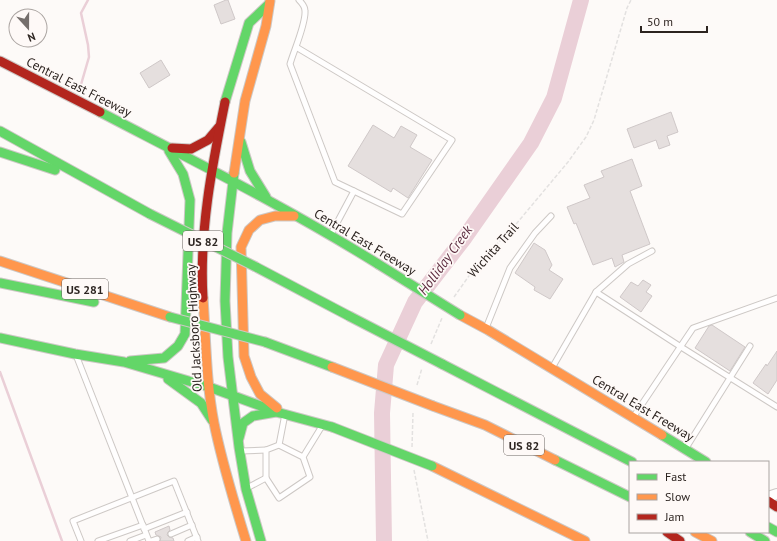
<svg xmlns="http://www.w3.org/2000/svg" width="777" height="541" font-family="'PT Sans',sans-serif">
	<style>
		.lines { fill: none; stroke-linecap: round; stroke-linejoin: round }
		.stream { stroke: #eacfd7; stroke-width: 2.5 }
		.river { stroke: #eacfd7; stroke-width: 16 }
		.building { fill: #e5dfde; stroke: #cfc8c8 }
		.lane-casing { stroke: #cdc8c5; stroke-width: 7 }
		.street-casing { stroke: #cdc8c5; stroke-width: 12 }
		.fast-casing { stroke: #cdc8c5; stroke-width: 11 }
		.slow-casing { stroke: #cdc8c5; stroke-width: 11 }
		.jam-casing { stroke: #cdc8c5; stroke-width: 11 }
		.path { stroke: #e3e1e0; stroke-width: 1.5; stroke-dasharray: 4 2; stroke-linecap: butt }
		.lane { stroke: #fffefe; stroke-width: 5 }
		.street { stroke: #fffefe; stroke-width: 10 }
		.fast { stroke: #63d668; stroke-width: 9 }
		.slow { stroke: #ff974d; stroke-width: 9 }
		.jam { stroke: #b3261e; stroke-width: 9 }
		.fast-bridge-casing { stroke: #cdc8c5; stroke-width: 11; stroke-linecap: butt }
		.slow-bridge-casing { stroke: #cdc8c5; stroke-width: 11; stroke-linecap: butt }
		.fast-bridge { stroke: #63d668; stroke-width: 9 }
		.slow-bridge { stroke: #ff974d; stroke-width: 9 }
		.labels { text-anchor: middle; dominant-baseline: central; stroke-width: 3.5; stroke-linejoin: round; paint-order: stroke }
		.shield { fill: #fef9f7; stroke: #6b6460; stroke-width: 1 }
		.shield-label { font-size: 12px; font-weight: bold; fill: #2c2420 }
		.street-label { font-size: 13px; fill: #2c2420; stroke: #fef9f7 }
		.water-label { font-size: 14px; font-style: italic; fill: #5e2e41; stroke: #fef9f7 }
	</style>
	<rect width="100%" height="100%" fill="#fdfaf8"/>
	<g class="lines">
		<g class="stream">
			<path d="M80 88 89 57 88 45 81 13 88 0"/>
			<path d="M0 372 62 541"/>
		</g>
		<path class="river" d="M384 541 382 413 386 365 415 302 465 237 531 143 554 98 581 0"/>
	</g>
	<g class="building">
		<path d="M226 0H228L235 19 221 24 214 5Z"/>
		<path d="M161 60 170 75 149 88 140 73Z"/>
		<path d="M671 112 678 132 667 136 670 145 659 149 656 140 634 148 627 129Z"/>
		<path d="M373 125 394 138 401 126 417 135 410 147 432 160 408 198 393 188 391 192 348 166Z"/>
		<path d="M632 159 642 186 630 191 650 244 622 255 624 262 615 267 612 258 593 265 576 223 574 224 567 207 590 198 584 185 604 177 601 171Z"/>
		<path d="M534 243 545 250 552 265 549 270 563 279 550 299 534 290 535 287 515 273Z"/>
		<path d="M643 280 651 285 646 292 652 296 641 312 620 297 631 282 638 286Z"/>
		<path d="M712 325 745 347 730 371 695 348 709 326Z"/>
		<path d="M777 351V380L768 394 753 383 766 364 767 366Z"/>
		<path d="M169 526 170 530 168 532 167 535 169 537 173 538 174 541H160L161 537 156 535 155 532Z"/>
	</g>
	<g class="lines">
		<defs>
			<g id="lane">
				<path d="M296 47 452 140 402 214 335 182 290 64C294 50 306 24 305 11 305 7 302 3 299 0"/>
				<path d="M331 234 354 191"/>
				<path d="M596 292 681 347 777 407"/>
				<path d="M486 328 510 268 535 233 551 216"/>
				<path d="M76 355 149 541"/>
				<path d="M552 368 596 292 628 264 652 251"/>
				<path d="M634 416 693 328 777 298"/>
				<path d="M279 445 285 414"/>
				<path d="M686 448 750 346"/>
				<path d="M241 451 266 450"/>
				<path d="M266 478V450L279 445 303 457"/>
				<path d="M247 488 266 478 279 498 310 477 303 457 322 426"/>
				<path d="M144 529 187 512"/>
				<path d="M171 534 192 525"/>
				<path d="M81 541 73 521 174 481 198 541"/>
				<path d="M98 541 143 525"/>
				<path d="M130 541 146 535"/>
				<path d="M151 541 157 539"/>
				<path d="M188 541 197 537"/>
			</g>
			<path id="street" d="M768 497 777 494"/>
			<g id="fast">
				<path d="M225 102 249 23 269 4"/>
				<path d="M100 112C194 161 288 208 378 264"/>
				<path d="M0 131 150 214"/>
				<path d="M241 142 250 171 266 197"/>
				<path d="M0 152 55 170"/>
				<path d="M234 173 227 233 225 301 228 357 239 447 246 489 261 541"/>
				<path d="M256 267 349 316"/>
				<path d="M0 283 94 302"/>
				<path d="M0 338 75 354 124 362 209 387 280 413 332 427"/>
				<path d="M265 342 332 367"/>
				<path d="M130 361 164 358 178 346 185 334 190 200 183 174 169 151"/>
				<path d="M442 364 632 462"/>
				<path d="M168 379 201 403 212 420"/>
				<path d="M662 435 706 462"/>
				<path d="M239 438 243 423 253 416 276 412"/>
				<path d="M555 460 630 497"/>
				<path d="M768 527 777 532"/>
				<path d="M750 532 765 541"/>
			</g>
			<g id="slow">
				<path d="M234 173 245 101 266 26 270 1"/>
				<path d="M0 261 170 317"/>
				<path d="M203 298C206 339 206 382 214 423 222 463 234 502 246 541"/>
				<path d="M460 315 488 330 662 435"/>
				<path d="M433 406 485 425 555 460"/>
				<path d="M277 408 260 394 251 377 244 356 241 247 249 230 260 220 275 216H294"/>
				<path d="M432 466 585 541"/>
				<path d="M695 532 712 541"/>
			</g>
			<g id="jam">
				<path d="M0 61 100 112"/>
				<path d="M172 148 191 149 208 140 219 127"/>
				<path d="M203 298C199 232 212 166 225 102"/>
				<path d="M768 501 777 507"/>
				<path d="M667 532 680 541"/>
			</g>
		</defs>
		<use href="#lane" class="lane-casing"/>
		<use href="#street" class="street-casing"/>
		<use href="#fast" class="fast-casing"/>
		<use href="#slow" class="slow-casing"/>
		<use href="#jam" class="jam-casing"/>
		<g class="path">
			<path d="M454 297 476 266 517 223 568 162 586 137 594 120 627 8 631 0"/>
			<path d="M431 344 442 318"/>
			<path d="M417 385 422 368"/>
			<path d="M412 447 413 413"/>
			<path d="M414 470 428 541"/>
		</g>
		<use href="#lane" class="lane"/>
		<use href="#street" class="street"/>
		<use href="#fast" class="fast"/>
		<use href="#slow" class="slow"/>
		<use href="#jam" class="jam"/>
		<defs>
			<g id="fast-bridge">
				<path d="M150 214 256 267"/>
				<path d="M378 264 460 315"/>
				<path d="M349 316 442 364"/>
				<path d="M170 317 265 342"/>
				<path d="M332 427 432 466"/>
			</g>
			<path id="slow-bridge" d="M332 367 433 406"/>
		</defs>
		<use href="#fast-bridge" class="fast-bridge-casing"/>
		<use href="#slow-bridge" class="slow-bridge-casing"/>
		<use href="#fast-bridge" class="fast-bridge"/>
		<use href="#slow-bridge" class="slow-bridge"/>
	</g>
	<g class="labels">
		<g class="shield">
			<rect x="183" y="231" width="40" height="20" rx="3"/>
			<rect x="62" y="279" width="46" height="20" rx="3"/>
			<rect x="504" y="435" width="40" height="20" rx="3"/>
		</g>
		<g class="shield-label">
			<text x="203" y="241">US 82</text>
			<text x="85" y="289">US 281</text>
			<text x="524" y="445">US 82</text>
		</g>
		<g class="street-label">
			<text transform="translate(79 87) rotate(27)">Central East Freeway</text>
			<text transform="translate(365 242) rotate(31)">Central East Freeway</text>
			<text transform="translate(493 250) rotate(-48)">Wichita Trail</text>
			<text transform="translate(194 328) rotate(-93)">Old Jacksboro Highway</text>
			<text transform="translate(643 408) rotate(31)">Central East Freeway</text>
		</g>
		<g class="water-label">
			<text transform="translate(445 260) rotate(-54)">Holliday Creek</text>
		</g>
	</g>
	<rect x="629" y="461" width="140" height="72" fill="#fef9f7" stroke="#aaa4a1"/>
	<rect x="637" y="474" width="20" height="6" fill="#63d668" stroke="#aaa4a1"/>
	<text x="665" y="481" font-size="12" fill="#2c2420">Fast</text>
	<rect x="637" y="494" width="20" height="6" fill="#ff974d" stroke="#aaa4a1"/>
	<text x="665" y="501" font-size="12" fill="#2c2420">Slow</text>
	<rect x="637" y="514" width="20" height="6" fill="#b3261e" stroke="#aaa4a1"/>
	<text x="665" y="521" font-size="12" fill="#2c2420">Jam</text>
	<g transform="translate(28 28) rotate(159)"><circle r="19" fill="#fef9f7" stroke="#aaa4a1"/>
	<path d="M0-3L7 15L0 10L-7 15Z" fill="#756f6c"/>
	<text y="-6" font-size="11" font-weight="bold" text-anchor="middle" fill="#2c2420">N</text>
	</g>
	<path d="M641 26v6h66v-6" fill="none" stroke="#2c2420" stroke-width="2"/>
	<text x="647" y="26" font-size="12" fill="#2c2420" stroke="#fef9f7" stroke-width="3" paint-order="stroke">50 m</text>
</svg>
